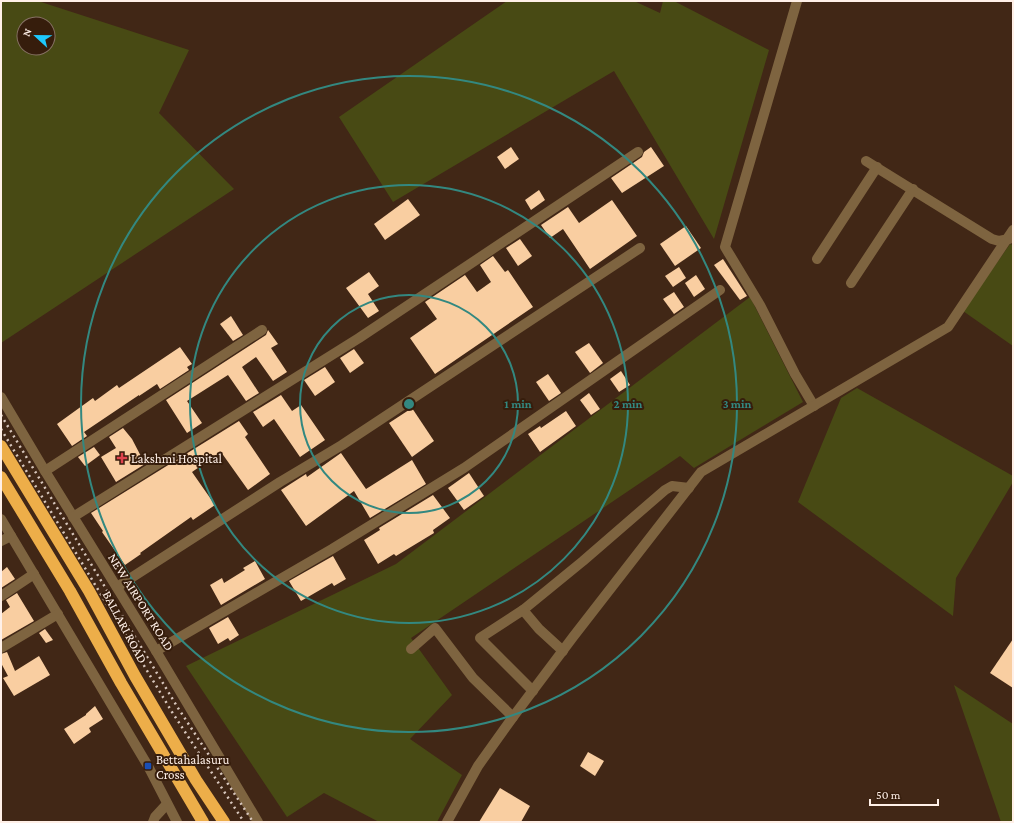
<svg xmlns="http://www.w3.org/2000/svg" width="1014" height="823" font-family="'Crimson Pro',serif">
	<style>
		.green { fill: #484a14; fill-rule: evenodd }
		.building { fill: #f9cea1 }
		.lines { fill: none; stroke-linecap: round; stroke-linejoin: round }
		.minor { stroke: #7e6440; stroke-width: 10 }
		.highway { stroke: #edae49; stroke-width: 12 }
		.rail { stroke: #d7c6bc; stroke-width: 2.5; stroke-dasharray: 2 4; stroke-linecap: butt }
		.ring { fill: none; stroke: #338880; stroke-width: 2 }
		.health-dot { fill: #e0444e; stroke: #361d0c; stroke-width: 1.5 }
		.transit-dot { fill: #1a4fb4; stroke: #361d0c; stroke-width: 1.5 }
		.labels { text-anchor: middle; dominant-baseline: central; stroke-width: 4; stroke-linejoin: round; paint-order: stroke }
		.poi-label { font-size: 13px; fill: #fff0e8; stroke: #361d0c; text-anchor: start }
		.street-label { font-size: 13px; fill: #fff0e8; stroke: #361d0c }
		.centre { fill: #338880; stroke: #361d0c; stroke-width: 2 }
		.ring-label { font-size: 12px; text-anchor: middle; font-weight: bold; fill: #338880; stroke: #361d0c; stroke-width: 4; stroke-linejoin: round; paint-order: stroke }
	</style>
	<rect width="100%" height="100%" fill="#412716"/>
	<g class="green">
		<path d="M1 1H38L189 50 159 113 234 189 1 343ZM24 24H48V48H24Z"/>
		<path d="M507 1H634L660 13 663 1H674L769 50 714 239 614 71 393 202 339 117Z"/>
		<path d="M1010 244 1013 245V346L963 311Z"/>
		<path d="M750 297 803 402 694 468 680 456 411 638 452 695 410 739 462 775 437 822H379L324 793 287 817 186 666 396 564Z"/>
		<path d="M857 388 1013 476V482L956 578 953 616 798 502 841 398Z"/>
		<path d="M954 685 1013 724V822H1001Z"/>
	</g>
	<g class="building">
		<path d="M511 147 519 159 505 169 497 157Z"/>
		<path d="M651 147 664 166 622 193 611 178 642 157 644 152Z"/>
		<path d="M539 190 545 200 531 210 525 200Z"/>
		<path d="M408 199 420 215 385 240 374 224Z"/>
		<path d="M612 200 637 236 590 269 563 229 550 238 541 225 568 207 579 223Z"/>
		<path d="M686 226 701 248 675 266 660 244Z"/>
		<path d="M520 239 532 256 518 266 506 248Z"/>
		<path d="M493 256 505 272 508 270 533 307 435 374 410 338 437 319 425 302 465 275 477 292 491 282 480 265Z"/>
		<path d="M723 259 747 296 740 300 714 265Z"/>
		<path d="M679 267 686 278 673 287 665 276Z"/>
		<path d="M369 272 379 286 368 294 379 311 368 318 346 288Z"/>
		<path d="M696 275 705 289 694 297 685 283Z"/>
		<path d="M674 292 684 307 674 314 663 299Z"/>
		<path d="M231 316 243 335 233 341 220 324Z"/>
		<path d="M268 330 278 344 271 348 287 372 273 381 256 357 242 367 259 393 246 401 228 375 187 401 202 423 187 433 166 400 266 335Z"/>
		<path d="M589 343 603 363 590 373 575 352Z"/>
		<path d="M180 347 192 364 187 367 189 370 160 389 157 384 139 396V395L84 432 87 436 72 446 57 424 93 398 95 401 117 385 119 388Z"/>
		<path d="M354 349 364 363 350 373 340 358Z"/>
		<path d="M325 367 335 382 315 396 304 380Z"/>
		<path d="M621 371 630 385 619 392 610 379Z"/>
		<path d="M548 374 561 393 549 401 536 382Z"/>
		<path d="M589 393 600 409 591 415 580 400Z"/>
		<path d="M281 395 292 411 301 405 325 440 300 457 274 419 263 427 253 412Z"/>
		<path d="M412 408 434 441 412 457 389 423Z"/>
		<path d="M566 411 576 426 540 452 528 434 540 426 541 428Z"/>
		<path d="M239 421 248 434 245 437 270 474 248 490 221 452 192 472 215 505 193 520 191 517 140 553 141 554 125 565 102 532 103 531 91 513Z"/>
		<path d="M123 428 132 439 145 464 116 482 101 457 116 448 109 437Z"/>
		<path d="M94 447 100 455 85 466 78 457Z"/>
		<path d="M341 453 366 489 412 460 426 484 370 518 354 491 306 526 281 490 306 474 307 477Z"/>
		<path d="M469 473 484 496 464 510 448 488Z"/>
		<path d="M433 495 450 518 433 530 434 533 396 556 394 554 378 564 364 540 380 530 379 528Z"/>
		<path d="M333 556 346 579 334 586 332 583 301 601 289 581Z"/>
		<path d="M255 561 265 579 221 605 210 585 222 578 224 583 245 570 243 568Z"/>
		<path d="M7 567 15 579 1 588V572Z"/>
		<path d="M17 593 34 621 1 640V614L10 607 6 600Z"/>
		<path d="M228 617 239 635 230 641 228 638 218 644 209 628Z"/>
		<path d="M45 629 53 640 46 643 39 633Z"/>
		<path d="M1013 639V688L990 673Z"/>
		<path d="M7 652 15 671 39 656 50 675 14 696 3 678 8 676 1 663V654Z"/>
		<path d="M95 706 103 719 89 728 91 732 74 744 64 729 86 715V714Z"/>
		<path d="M588 752 604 761 595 776 580 766Z"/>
		<path d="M500 788 530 806 521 822H479Z"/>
	</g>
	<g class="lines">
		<g class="minor">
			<path d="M797 1 725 247 760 305 795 374 814 406"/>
			<path d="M866 161 992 239 999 241 1009 239"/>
			<path d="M817 259 877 167"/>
			<path d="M851 283 913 189"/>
			<path d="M1 397 45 471 156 651 258 822"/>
			<path d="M45 471 262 330"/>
			<path d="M73 517 359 338 638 152"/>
			<path d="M1 519 148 766 177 822"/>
			<path d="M1 541 11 536"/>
			<path d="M117 587 280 482 342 445 640 248"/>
			<path d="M1 596 34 574"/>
			<path d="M523 610 583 561 665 490 672 486 689 488"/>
			<path d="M1 648 58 614"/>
			<path d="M411 649 435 628 473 678 513 717"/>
			<path d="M156 651 332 549 464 468 720 290"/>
			<path d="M533 691 480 638 523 610 539 629 563 651"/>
			<path d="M153 822 155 817 167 804"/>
			<path d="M447 822 478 766 513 717 573 637 701 472 948 327 1013 230"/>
		</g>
		<g class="highway">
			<path d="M1 446 89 591 135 676 196 780 224 822"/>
			<path d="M1 477 70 591 121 683 203 822"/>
		</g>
		<g class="rail">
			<path d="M1 415 178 708 253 822"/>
			<path d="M1 429 172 712 244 822"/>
		</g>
	</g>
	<g class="ring">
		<circle cx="409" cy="404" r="109"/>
		<circle cx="409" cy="404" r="219"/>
		<circle cx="409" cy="404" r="328"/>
	</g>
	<path class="health-dot" d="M120 452h4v4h4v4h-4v4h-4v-4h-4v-4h4z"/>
	<rect class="transit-dot" x="144" y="762" width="8" height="8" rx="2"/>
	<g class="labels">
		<g class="poi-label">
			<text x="131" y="458">Lakshmi Hospital</text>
			<text x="156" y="759">Bettahalasuru<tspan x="156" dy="15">Cross</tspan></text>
		</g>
		<g class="street-label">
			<text transform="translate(141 602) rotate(58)">NEW AIRPORT ROAD</text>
			<text transform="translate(125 627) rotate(62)">BALLARI ROAD</text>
		</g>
	</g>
	<circle cx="409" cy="404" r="6" class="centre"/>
	<g class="ring-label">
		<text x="518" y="408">1 min</text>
		<text x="628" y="408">2 min</text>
		<text x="737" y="408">3 min</text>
	</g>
	<rect width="1014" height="823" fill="none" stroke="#fff0e8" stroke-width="4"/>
	<g transform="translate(36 36) rotate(292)"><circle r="19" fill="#361d0c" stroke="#867164"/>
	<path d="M0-3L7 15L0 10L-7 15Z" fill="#1ec9fd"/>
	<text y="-6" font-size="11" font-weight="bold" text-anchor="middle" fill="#fff0e8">N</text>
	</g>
	<path d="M870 799v6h68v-6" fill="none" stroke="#fff0e8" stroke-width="2"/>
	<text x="876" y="799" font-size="12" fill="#fff0e8" stroke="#361d0c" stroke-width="3" paint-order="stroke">50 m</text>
</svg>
